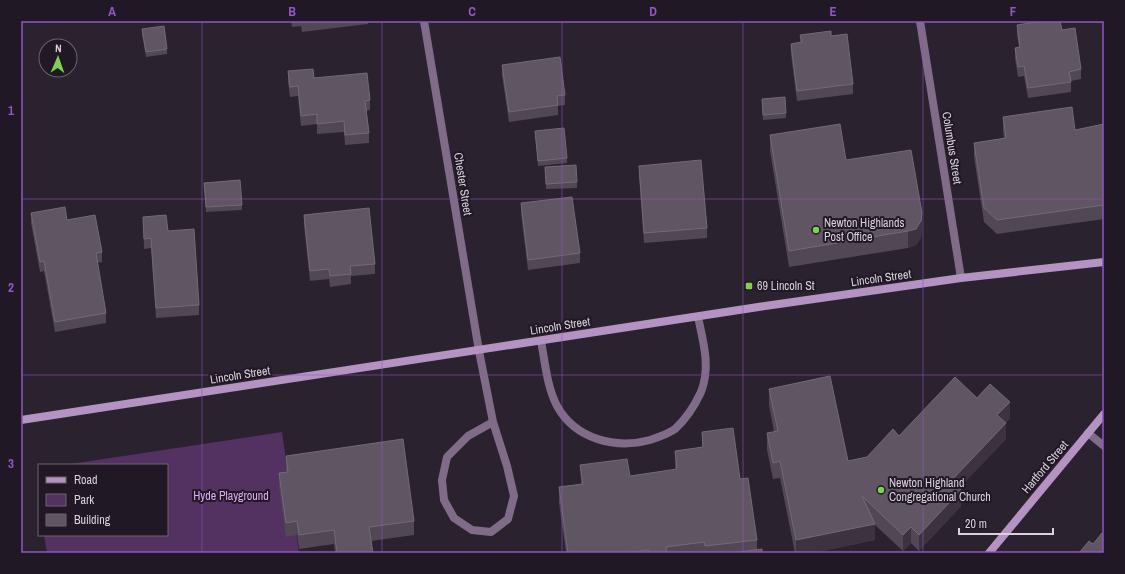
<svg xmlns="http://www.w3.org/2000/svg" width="1125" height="574" font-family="'Archivo Narrow',sans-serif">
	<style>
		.green { fill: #533161 }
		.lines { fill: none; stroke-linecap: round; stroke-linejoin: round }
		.lane { stroke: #806b89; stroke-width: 8 }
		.street { stroke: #806b89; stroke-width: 8 }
		.secondary { stroke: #b493c2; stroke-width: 8 }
		.wall { fill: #514755 }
		.shaded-wall { fill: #3c3240 }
		.building { fill: #605663; stroke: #726a76 }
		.grid { fill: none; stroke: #9256c6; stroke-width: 1; stroke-opacity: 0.55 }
		.poi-dot { fill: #80d051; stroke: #211825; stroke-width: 1.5 }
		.labels { text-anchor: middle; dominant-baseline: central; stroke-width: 4; stroke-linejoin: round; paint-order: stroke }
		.street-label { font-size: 12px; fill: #d8d2db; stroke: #211825 }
		.poi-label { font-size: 12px; fill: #d8d2db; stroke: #211825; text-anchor: start }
		.park-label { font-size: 12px; fill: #e0acf6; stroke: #211825 }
		.neatline { fill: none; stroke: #9256c6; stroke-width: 1.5 }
		.grid-label { font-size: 13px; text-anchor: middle; font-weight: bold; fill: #9256c6 }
	</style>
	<rect width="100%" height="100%" fill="#2b222f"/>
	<path class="green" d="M282 432 299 553H47L44 535H167V465H64Z"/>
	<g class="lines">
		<g class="lane">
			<path d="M541 341C545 362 547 387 557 406 576 440 616 449 650 440 659 437 668 434 675 429 686 419 695 405 701 392 711 367 703 341 698 317"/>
			<path d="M479 351 493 422 468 436 447 457 442 480 444 500 454 518 472 530 491 532 508 519 514 496 507 466 493 422"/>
			<path d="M1088 433 1104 446"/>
		</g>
		<g class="street">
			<path d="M424 21 479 351"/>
			<path d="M920 21 961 278"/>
		</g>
		<g class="secondary">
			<path d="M21 420 765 306 961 278 1104 262"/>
			<path d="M989 553 1104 414"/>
		</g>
	</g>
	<g class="wall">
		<path d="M291 21H368V24L302 32 301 26 292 27Z"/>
		<path d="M1017 25 1062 30 1081 69V79L1071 81V92L1028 98 1024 76 1018 77 1015 58V48L1019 47 1017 35Z"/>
		<path d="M142 29 167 49V54L146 57 142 34Z"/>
		<path d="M800 35 831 36 853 84V94L797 101 791 54V44L800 43Z"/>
		<path d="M502 65 565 95V105L558 106V115L509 122 502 75Z"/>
		<path d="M288 71 314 78 370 100V110L366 111 369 133V143L345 145 344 132 317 134V124L301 126 298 96 290 97 288 82Z"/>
		<path d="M762 99 786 113V118L763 120Z"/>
		<path d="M1003 117 1075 130 1104 124V219L997 234 984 222 974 157V143L1004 138 1003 130Z"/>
		<path d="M535 131 567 158V163L538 166Z"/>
		<path d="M770 135 846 160 922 229 921 238 916 245 908 248 789 267 770 151Z"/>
		<path d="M639 166 707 228V238L644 243 639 176Z"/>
		<path d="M545 167 577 182V188L546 189Z"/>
		<path d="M204 183 242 205V210L206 212Z"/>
		<path d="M521 203 580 253V263L528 270 521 213Z"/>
		<path d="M31 213 67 220 102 252V262L97 263 106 313V323L55 332 44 271 40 272 31 223Z"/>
		<path d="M304 215 375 264V274L351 276V284L330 287 329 279 310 281 304 225Z"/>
		<path d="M143 217 168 231 199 305V315L156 318 151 248 144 249Z"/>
		<path d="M769 389 848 461 867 457 899 436 977 398 1010 418 1006 423V439L959 488 961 506 919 551 911 543 903 551 875 525V540L813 553H795L780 478 773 479 767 450V433L774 432 769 405Z"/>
		<path d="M702 432 740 479 757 540V550L762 553H566L559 503V487L581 484 580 465 630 476 675 470V451L702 447Z"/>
		<path d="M286 456 414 521V535L371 541 373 553H335L334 544 299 549 297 535 286 537 279 487V473L286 472Z"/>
	</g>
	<g class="shaded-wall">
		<path d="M922 213V229L921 238 916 245 908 248V231Z"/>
		<path d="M1010 402V418L1006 423V439L951 497V481L997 415Z"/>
		<path d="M961 490V506L919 551V535Z"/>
		<path d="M875 524V540L813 553H796V540Z"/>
		<path d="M911 527V543L903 551V535Z"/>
	</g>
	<g class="building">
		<path d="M302 21H312L302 22Z"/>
		<path d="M1042 21H1060L1062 30 1075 28 1081 69 1069 72 1071 82 1028 88 1024 66 1018 67 1015 48 1020 47 1017 25Z"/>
		<path d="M164 26 167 49 146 52 142 29Z"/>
		<path d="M831 31V36L847 34 853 84 797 91 791 44 802 42 800 35Z"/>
		<path d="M560 57 565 95 557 96 558 105 509 112 502 65Z"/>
		<path d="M313 69 314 78 367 73 370 100 365 101 369 133 345 135 344 121 317 124V114L301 116 298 86 290 87 288 71Z"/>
		<path d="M785 97 786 113 763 115 762 99Z"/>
		<path d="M1072 107 1075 130 1104 124V205L997 220 984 208 974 143 1006 138 1003 117Z"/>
		<path d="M840 124 846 160 911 150 922 213 921 221 916 229 908 231 789 251 770 135Z"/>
		<path d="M564 128 567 158 538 161 535 131Z"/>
		<path d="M701 160 707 228 644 233 639 166Z"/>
		<path d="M576 165 577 182 546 184 545 167Z"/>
		<path d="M240 180 242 205 206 207 204 183Z"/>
		<path d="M572 197 580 253 528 260 521 203Z"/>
		<path d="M65 207 67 220 95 215 102 252 96 253 106 313 55 322 44 261 40 262 31 213Z"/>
		<path d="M369 208 375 264 350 266 351 274 330 276 329 269 310 271 304 215Z"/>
		<path d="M166 215 168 231 194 229 199 305 156 308 151 238 144 239 143 217Z"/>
		<path d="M830 376 848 461 867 457 893 429 899 436 955 377 977 398 990 384 1010 402 997 415 1006 423 951 481 961 490 919 535 911 527 903 535 862 496 875 524 796 540 780 461 773 463 767 433 778 431 769 389Z"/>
		<path d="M733 428 740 479 748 478 757 540 705 546 704 542 666 547 667 553H649V550L625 553H568L559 487 583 484 580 465 627 459 630 476 677 469 675 451 703 447 702 432Z"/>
		<path d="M403 439 414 521 369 527 373 553H337L334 530 299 535 297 521 286 523 279 473 288 472 286 456Z"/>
		<path d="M1102 533 1104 534V553H1079L1089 541 1093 544Z"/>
		<path d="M762 549V553H731Z"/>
	</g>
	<path class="grid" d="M202 21V553M382 21V553M562 21V553M743 21V553M923 21V553M21 199H1104M21 375H1104"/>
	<g class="poi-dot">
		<circle cx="816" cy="230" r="4"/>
		<rect x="745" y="282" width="8" height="8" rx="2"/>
		<circle cx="881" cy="490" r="4"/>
	</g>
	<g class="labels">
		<g class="street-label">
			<text transform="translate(952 148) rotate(81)">Columbus Street</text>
			<text transform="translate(463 184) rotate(81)">Chester Street</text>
			<text transform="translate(881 278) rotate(-8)">Lincoln Street</text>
			<text transform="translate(560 326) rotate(-9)">Lincoln Street</text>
			<text transform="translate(240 375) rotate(-9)">Lincoln Street</text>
			<text transform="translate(1045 467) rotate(-50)">Hartford Street</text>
		</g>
		<g class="poi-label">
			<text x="824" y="223">Newton Highlands<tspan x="824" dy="14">Post Office</tspan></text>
			<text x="757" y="286">69 Lincoln St</text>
			<text x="889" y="483">Newton Highland<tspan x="889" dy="14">Congregational Church</tspan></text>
		</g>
		<g class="park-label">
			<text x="231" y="496">Hyde Playground</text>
		</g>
	</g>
	<rect width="1125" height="574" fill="none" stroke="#211825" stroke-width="44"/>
	<rect x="38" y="464" width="130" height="72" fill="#211825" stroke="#6a626e"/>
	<rect x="46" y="477" width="20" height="6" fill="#b493c2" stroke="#6a626e"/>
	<text x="74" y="484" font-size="12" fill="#d8d2db">Road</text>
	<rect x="46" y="494" width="20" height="12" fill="#533161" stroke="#6a626e"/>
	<text x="74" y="504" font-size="12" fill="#d8d2db">Park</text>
	<rect x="46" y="514" width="20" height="12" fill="#605663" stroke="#6a626e"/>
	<text x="74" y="524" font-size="12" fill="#d8d2db">Building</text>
	<g transform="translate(58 58) rotate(2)"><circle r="19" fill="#211825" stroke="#6a626e"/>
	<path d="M0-3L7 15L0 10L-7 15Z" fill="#80d051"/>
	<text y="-6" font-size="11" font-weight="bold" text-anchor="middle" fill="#d8d2db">N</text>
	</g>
	<path d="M959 528v6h94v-6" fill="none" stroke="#d8d2db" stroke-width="2"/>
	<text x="965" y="528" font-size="12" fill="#d8d2db" stroke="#211825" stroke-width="3" paint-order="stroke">20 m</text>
	<rect x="22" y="22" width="1081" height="530" class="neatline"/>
	<g class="grid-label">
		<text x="112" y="16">A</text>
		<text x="292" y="16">B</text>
		<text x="472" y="16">C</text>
		<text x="653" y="16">D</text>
		<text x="833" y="16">E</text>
		<text x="1013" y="16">F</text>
		<text x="11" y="115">1</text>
		<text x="11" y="292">2</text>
		<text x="11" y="468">3</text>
	</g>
</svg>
